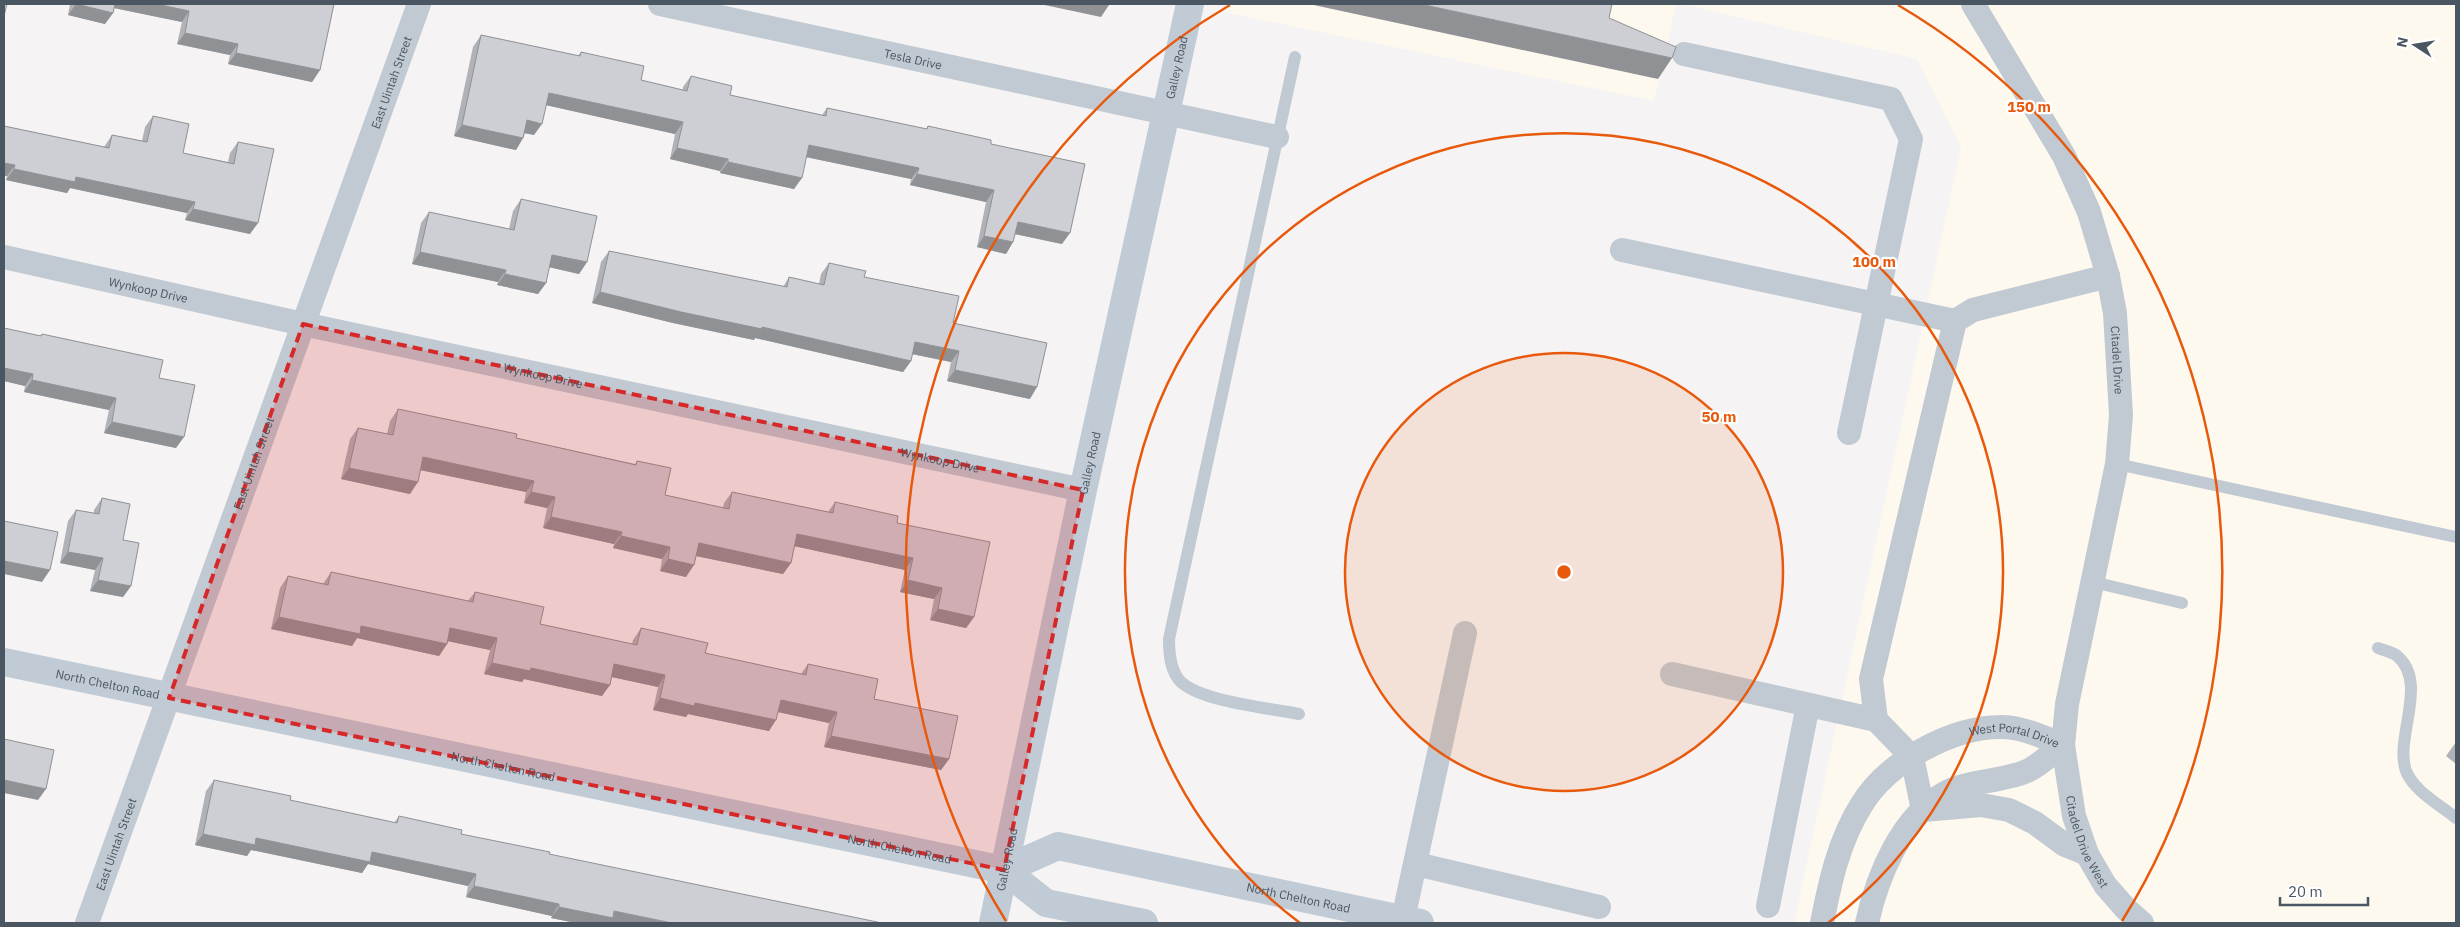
<svg xmlns="http://www.w3.org/2000/svg" width="2460" height="927" font-family="'IBM Plex Sans',sans-serif">
	<style>
		.commercial { fill: #fdf9ef }
		.lines { fill: none; stroke-linecap: round; stroke-linejoin: round }
		.lane { stroke: #c1cad2; stroke-width: 12 }
		.street { stroke: #c1cad2; stroke-width: 24 }
		.secondary { stroke: #c1cbd6; stroke-width: 28 }
		.wall { fill: #b0b2b7 }
		.shaded-wall { fill: #909195 }
		.building { fill: #cdcfd5; stroke: #909195 }
		.marked { fill: #d62828; fill-opacity: 0.2; stroke: #d62828; stroke-width: 4; stroke-dasharray: 10 6; stroke-linejoin: round }
		.ring { fill: none; stroke: #e8590c; stroke-width: 2.5 }
		.labels { text-anchor: middle; dominant-baseline: central; stroke-width: 4.5; stroke-linejoin: round; paint-order: stroke }
		.street-label { font-size: 12px; fill: #4a5661; stroke: #fff }
		.centre { fill: #e8590c; stroke: #fff; stroke-width: 2.5 }
		.ring-label { font-size: 15px; text-anchor: middle; font-weight: bold; fill: #e8590c; stroke: #fff; stroke-width: 4.5; stroke-linejoin: round; paint-order: stroke }
	</style>
	<rect width="100%" height="100%" fill="#f5f3f3"/>
	<g class="commercial">
		<path d="M1228 4H1676L1654 101 1224 12Z"/>
		<path d="M1682 4H2456V923H1794L1961 147 1917 59Z"/>
	</g>
	<g class="lines">
		<g class="lane">
			<path d="M1295 57 1169 639C1169 653 1170 671 1181 682 1203 702 1269 708 1299 714"/>
			<path d="M2117 464 2456 537"/>
			<path d="M2093 582 2182 603"/>
			<path d="M2378 648C2383 650 2391 652 2396 655 2430 682 2394 737 2406 771 2414 791 2440 805 2456 818"/>
		</g>
		<g class="street">
			<path id="s1" d="M660 4 1277 137"/>
			<path id="s2" d="M1973 4 2064 156 2089 212 2108 276 2115 313 2121 415 2117 464 2067 704 2063 745 2074 816 2087 854 2105 885 2126 909 2142 923"/>
			<path d="M1684 54 1891 99 1911 139 1849 433"/>
			<path d="M1622 250 1955 321"/>
			<path id="s3" d="M4 257 303 324 1083 490"/>
			<path d="M1672 674 1876 720 1871 679 1955 321 1973 310 2108 276"/>
			<path d="M1876 720 1912 757 1923 810 1981 805 2009 810 2035 823 2065 845 2087 854"/>
			<path d="M1416 864 1599 907"/>
			<path d="M1768 906 1808 705"/>
			<path d="M1403 919 1465 633"/>
			<path id="s4" d="M87 923 419 4"/>
			<path id="s5" d="M1822 923C1830 882 1839 840 1862 804 1888 762 1951 727 2001 727 2022 727 2043 737 2063 745"/>
			<path d="M1867 923C1877 877 1901 817 1945 793 1969 780 2004 782 2029 770 2041 764 2052 753 2063 745"/>
		</g>
		<g class="secondary">
			<path id="s6" d="M4 662 1004 870 1046 903 1144 923"/>
			<path id="s7" d="M1004 870 1058 846 1420 923"/>
			<path id="s8" d="M993 923 1083 490 1190 4"/>
		</g>
	</g>
	<g class="wall">
		<path d="M70 4H334L320 70 312 82 228 64 230 55 177 44 182 22 114 8 113 13 105 24 68 15Z"/>
		<path d="M481 35 578 56 581 52 641 80 683 90V87L691 76 730 95 822 115 827 108 926 129 928 126 991 144 1062 244 1015 234 1013 242 1006 254 977 247 986 202 910 185 911 179 806 157 794 189 720 173V171L670 159 675 134 546 105 534 135 525 133 523 138 516 150 454 136 473 47Z"/>
		<path d="M153 116 183 153 228 162 230 153 238 142 250 234 185 220 187 213 70 188 67 193 6 180 7 176 4 126 104 147 112 135 142 141 145 127Z"/>
		<path d="M521 199 587 262 579 274 549 267 546 283 538 294 497 285 498 282 412 264 421 223 429 212 509 229 513 211Z"/>
		<path d="M609 251 783 287 789 277 819 284 821 274 829 263 864 277 953 323 1030 399 947 381 951 362 912 354 911 361 903 372 755 338 754 340 673 323 592 303 601 262Z"/>
		<path d="M4 328 40 336 42 334 159 378 176 448 104 433 109 410 24 392 25 386 4 381Z"/>
		<path d="M398 409 516 438 635 464 637 461 665 495 723 508 724 503 732 492 828 512 835 502 897 523 974 617 966 628 930 620 934 599 900 592 905 570 794 546 791 563 783 574 696 556 686 577 660 571 662 559 613 548 614 544 543 528 547 508 524 503 526 492 421 470 410 494 341 479 350 439 358 428 387 434 390 421Z"/>
		<path d="M102 498 123 540 131 586 123 597 90 591 95 570 60 563 68 521 76 510 94 513V510Z"/>
		<path d="M331 572 468 601 475 592 540 624 632 644 633 640 641 628 705 653 801 674 808 664 874 699 949 759 941 770 824 747 829 723 778 712 769 731 688 714 686 717 653 710 658 687 612 677 602 696 524 679 522 682 484 674 490 650 448 641 447 644 439 656 357 638 352 646 271 629 280 588 288 576 323 584Z"/>
		<path d="M2456 742V764L2446 756Z"/>
		<path d="M214 780 290 800 394 823 399 816 461 834 549 854 609 923H576L551 918 552 916 466 897 468 886 368 864 362 873 251 850 247 856 195 845 206 791Z"/>
	</g>
	<g class="shaded-wall">
		<path d="M76 4 113 13 105 24 68 15Z"/>
		<path d="M111 4H156L189 11 182 22 109 7Z"/>
		<path d="M1040 4H1102L1109 5 1101 17Z"/>
		<path d="M1309 4H1420L1672 58 1658 79Z"/>
		<path d="M185 33 238 44 230 55 177 44Z"/>
		<path d="M236 53 320 70 312 82 228 64Z"/>
		<path d="M549 93 683 122 675 134 541 104Z"/>
		<path d="M527 120 542 124 534 135 519 132Z"/>
		<path d="M462 125 523 138 516 150 454 136Z"/>
		<path d="M809 145 919 168 911 179 801 156Z"/>
		<path d="M677 148 728 159 720 171 670 159Z"/>
		<path d="M728 162 802 178 794 189 720 173Z"/>
		<path d="M4 163 15 165 7 176H4Z"/>
		<path d="M14 169 76 177 195 202 187 213 70 188 67 193 6 180Z"/>
		<path d="M917 174 994 190 986 202 910 185Z"/>
		<path d="M193 209 258 223 250 234 185 220Z"/>
		<path d="M1018 222 1070 233 1062 244 1010 233Z"/>
		<path d="M984 236 1013 242 1006 254 977 247Z"/>
		<path d="M420 252 506 270 498 282 412 264Z"/>
		<path d="M552 255 587 262 579 274 544 266Z"/>
		<path d="M505 274 546 283 538 294 497 285Z"/>
		<path d="M600 292 762 327 911 361 903 372 755 338 754 340 673 323 592 303Z"/>
		<path d="M915 342 959 351 951 362 907 353Z"/>
		<path d="M4 368 33 374 25 386 4 381Z"/>
		<path d="M955 370 1037 387 1030 399 947 381Z"/>
		<path d="M32 380 116 398 109 410 24 392Z"/>
		<path d="M112 422 184 437 176 448 104 433Z"/>
		<path d="M423 457 534 481 526 492 415 469Z"/>
		<path d="M349 468 418 482 410 494 341 479Z"/>
		<path d="M531 492 555 497 547 508 524 503Z"/>
		<path d="M551 517 622 532 614 544 543 528Z"/>
		<path d="M797 534 913 558 905 570 789 545Z"/>
		<path d="M621 536 670 547 662 559 613 548Z"/>
		<path d="M699 543 791 563 783 574 691 555Z"/>
		<path d="M68 552 103 558 95 570 60 563Z"/>
		<path d="M668 559 694 565 686 577 660 571Z"/>
		<path d="M4 561 50 570 42 582 4 574Z"/>
		<path d="M98 580 131 586 123 597 90 591Z"/>
		<path d="M908 580 942 588 934 599 900 592Z"/>
		<path d="M938 609 974 617 966 628 930 620Z"/>
		<path d="M279 617 361 626 447 644 439 656 357 638 352 646 271 629Z"/>
		<path d="M450 628 497 638 490 650 442 640Z"/>
		<path d="M492 663 531 668 610 685 602 696 524 679 522 682 484 674Z"/>
		<path d="M614 664 665 675 658 687 607 676Z"/>
		<path d="M660 698 695 703 776 720 769 731 688 714 686 717 653 710Z"/>
		<path d="M781 700 837 712 829 723 773 711Z"/>
		<path d="M831 736 949 759 941 770 824 747Z"/>
		<path d="M4 780 46 789 38 800 4 793Z"/>
		<path d="M203 834 256 838 372 852 476 874 468 886 368 864 362 873 251 850 247 856 195 845Z"/>
		<path d="M474 886 559 904 552 916 466 897Z"/>
		<path d="M559 907 614 911 672 923H576L551 918Z"/>
	</g>
	<g class="building">
		<path d="M4 4H7L4 16Z"/>
		<path d="M76 4H115L113 13Z"/>
		<path d="M156 4H334L320 70 236 53 238 44 185 33 189 11Z"/>
		<path d="M1420 4H1612L1609 18 1676 47 1672 58Z"/>
		<path d="M481 35 580 56 581 52 644 66 641 80 687 91 691 76 732 86 730 95 826 116 827 108 927 129 928 126 991 140V144L1085 164 1070 233 1018 222 1013 242 984 236 994 190 917 174 919 168 809 145 802 178 728 162V159L677 148 683 122 549 93 542 124 527 120 523 138 462 125Z"/>
		<path d="M153 116 189 124 183 153 234 164 238 142 274 149 258 223 193 209 195 202 76 177 75 182 14 169 15 165 4 163V126L109 148 112 135 147 142Z"/>
		<path d="M521 199 597 216 587 262 552 255 546 283 505 274 506 270 420 252 429 212 514 230Z"/>
		<path d="M609 251 787 287 789 277 824 285 829 263 866 271 864 277 959 296 953 323 1047 343 1037 387 955 370 959 351 915 342 911 361 762 327V329L681 312 600 292Z"/>
		<path d="M4 328 41 336 42 334 163 360 159 378 195 385 184 437 112 422 116 398 32 380 33 374 4 368Z"/>
		<path d="M398 409 517 434 516 438 636 465 637 461 671 468 665 495 729 509 732 492 833 513 835 502 898 516 897 523 990 542 974 617 938 609 942 588 908 580 913 558 797 534 791 563 699 543 694 565 668 559 670 547 621 536 622 532 551 517 555 497 531 492 534 481 423 457 418 482 349 468 358 428 393 435Z"/>
		<path d="M102 498 130 504 123 540 139 543 131 586 98 580 103 558 68 552 76 510 99 514Z"/>
		<path d="M4 521 58 532 50 570 4 561Z"/>
		<path d="M331 572 473 602 475 592 544 607 540 624 637 645 641 628 708 643 705 653 806 675 808 664 878 679 874 699 958 716 949 759 831 736 837 712 781 700 776 720 695 703 694 706 660 698 665 675 614 664 610 685 531 668 530 671 492 663 497 638 450 628 447 644 361 626 360 634 279 617 288 576 328 585Z"/>
		<path d="M4 739 54 750 46 789 4 780Z"/>
		<path d="M214 780 291 796 290 800 397 823 399 816 462 830 461 834 550 852 549 854 882 923H672L614 911 613 918 559 907V904L474 886 476 874 372 852 370 862 256 838 255 845 203 834Z"/>
	</g>
	<path class="marked" d="M303 324 1083 490 1004 870 169 698Z"/>
	<circle cx="1564" cy="572" r="219" fill="#e8590c" fill-opacity=".12"/>
	<g class="ring">
		<circle cx="1564" cy="572" r="219"/>
		<path d="M1300 923A439 439 0 1 1 1828 923"/>
		<path d="M1006 921A658 658 0 0 1 1230 5M1898 5A658 658 0 0 1 2122 921"/>
	</g>
	<g class="labels">
		<g class="street-label">
			<text stroke="none"><textPath href="#s1" startOffset="259">Tesla Drive</textPath></text>
			<text stroke="none"><textPath href="#s8" startOffset="875">Galley Road</textPath></text>
			<text stroke="none"><textPath href="#s4" startOffset="894">East Uintah Street</textPath></text>
			<text stroke="none"><textPath href="#s3" startOffset="148">Wynkoop Drive</textPath></text>
			<text stroke="none"><textPath href="#s2" startOffset="390">Citadel Drive</textPath></text>
			<text stroke="none"><textPath href="#s3" startOffset="552">Wynkoop Drive</textPath></text>
			<text stroke="none"><textPath href="#s3" startOffset="958">Wynkoop Drive</textPath></text>
			<text stroke="none"><textPath href="#s4" startOffset="489">East Uintah Street</textPath></text>
			<text stroke="none"><textPath href="#s8" startOffset="470">Galley Road</textPath></text>
			<text stroke="none"><textPath href="#s6" startOffset="106">North Chelton Road</textPath></text>
			<text stroke="none"><textPath href="#s5" startOffset="305">West Portal Drive</textPath></text>
			<text stroke="none"><textPath href="#s6" startOffset="510">North Chelton Road</textPath></text>
			<text stroke="none"><textPath href="#s2" startOffset="881">Citadel Drive West</textPath></text>
			<text stroke="none"><textPath href="#s4" startOffset="84">East Uintah Street</textPath></text>
			<text stroke="none"><textPath href="#s6" startOffset="915">North Chelton Road</textPath></text>
			<text stroke="none"><textPath href="#s8" startOffset="65">Galley Road</textPath></text>
			<text stroke="none"><textPath href="#s7" startOffset="305">North Chelton Road</textPath></text>
		</g>
	</g>
	<circle cx="1564" cy="572" r="8" class="centre"/>
	<g class="ring-label">
		<text x="2029" y="112">150 m</text>
		<text x="1874" y="267">100 m</text>
		<text x="1719" y="422">50 m</text>
	</g>
	<rect width="2460" height="927" fill="none" stroke="#4a5661" stroke-width="10"/>
	<g transform="translate(2415 45) rotate(282)" stroke="#ffffff" stroke-width="4" paint-order="stroke">
	<path d="M0-4L9 19L0 12L-9 19Z" fill="#4a5661"/>
	<text y="-8" font-size="14" font-weight="bold" text-anchor="middle" fill="#4a5661">N</text>
	</g>
	<path d="M2280 897v8h88v-8" fill="none" stroke="#4a5661" stroke-width="2.5"/>
	<text x="2288" y="897" font-size="15" fill="#4a5661" stroke="#ffffff" stroke-width="4" paint-order="stroke">20 m</text>
</svg>
